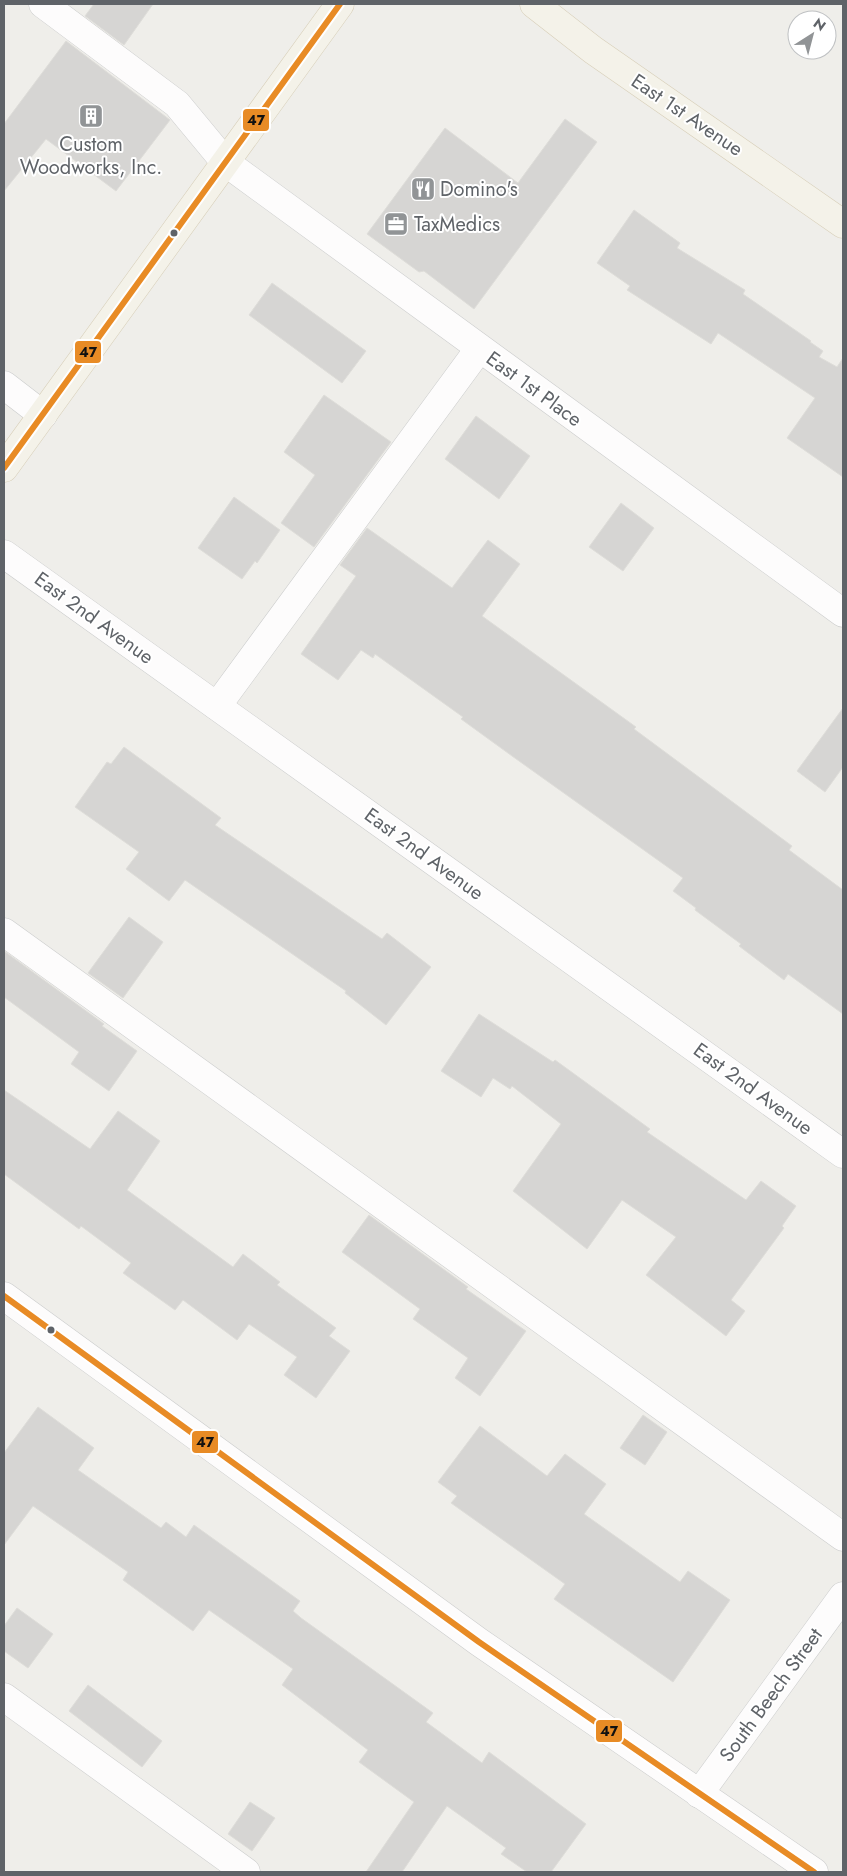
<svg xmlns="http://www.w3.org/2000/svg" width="847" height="1876" font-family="Jost,sans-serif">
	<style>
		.building { fill: #d6d5d3; stroke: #deddd9 }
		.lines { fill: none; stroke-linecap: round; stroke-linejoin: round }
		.minor-casing { stroke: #cbcccc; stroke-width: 29 }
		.major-casing { stroke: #d7ceb8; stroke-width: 29 }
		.minor { stroke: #fdfcfc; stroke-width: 28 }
		.major { stroke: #f4f2e9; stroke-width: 28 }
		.bus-1-casing { stroke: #fff; stroke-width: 10 }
		.bus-1 { stroke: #e88b25; stroke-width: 6 }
		.bus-dot { fill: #5f6368; stroke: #fff; stroke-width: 2 }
		.labels { text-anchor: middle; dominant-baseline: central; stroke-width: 4; stroke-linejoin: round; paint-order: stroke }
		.street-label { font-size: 20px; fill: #5f6368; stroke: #fff }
		.poi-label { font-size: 20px; fill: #5f6368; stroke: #fff; text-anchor: start }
		.line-badge { stroke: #fff; stroke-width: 2 }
		.pale-badge-label { font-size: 14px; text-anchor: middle; font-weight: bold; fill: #111 }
	</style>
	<rect width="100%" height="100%" fill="#efeeea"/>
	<g class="building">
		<path d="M94 4H153L124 45 85 16Z"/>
		<path d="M66 41 170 120 116 191 46 139 4 191V124Z"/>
		<path d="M565 119 597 142 474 309 424 271 419 272 367 234 445 128 518 183Z"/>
		<path d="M634 210 680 243 677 248 745 290 743 294 811 341 810 342 823 351 819 357 837 367 843 358V477L787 438 815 398 718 333 711 344 627 290 630 286 597 263Z"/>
		<path d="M272 283 366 351 342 383 249 315Z"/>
		<path d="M324 395 391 442 314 547 281 523 315 475 284 452Z"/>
		<path d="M476 416 530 456 499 499 445 459Z"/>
		<path d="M234 497 280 530 257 563 255 561 242 579 198 548Z"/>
		<path d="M621 503 654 528 623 571 589 547Z"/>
		<path d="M367 528 452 588 488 540 520 564 482 616 636 727 634 729 792 846 789 850 843 890V1014L788 974 784 980 739 946 741 944 695 910 696 908 673 891 683 878 512 756 461 719 463 717 375 654 373 658 361 650 338 680 301 654 356 576 340 565Z"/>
		<path d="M843 708V767L825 792 797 771Z"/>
		<path d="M124 747 221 818 215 825 382 939 387 933 431 967 386 1025 345 993 346 991 185 880 169 901 126 869 139 852 75 807 107 762 111 764Z"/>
		<path d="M129 917 163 942 123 998 88 973Z"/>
		<path d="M4 951 104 1024 102 1026 137 1051 109 1091 71 1064 79 1052 4 997Z"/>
		<path d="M479 1014 553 1062 555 1060 650 1129 647 1132 746 1200 761 1181 796 1206 782 1226 784 1228 731 1300 745 1311 726 1336 646 1275 676 1237 622 1200 587 1249 513 1191 561 1124 512 1086 510 1089 493 1078 481 1097 441 1071Z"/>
		<path d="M4 1090 90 1149 118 1111 160 1141 127 1190 233 1267 243 1254 280 1282 277 1285 336 1328 329 1336 350 1351 316 1398 284 1375 297 1357 249 1324 237 1340 183 1300 175 1310 123 1273 131 1263 81 1226 79 1229 4 1174Z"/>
		<path d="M369 1215 468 1287 466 1289 526 1331 480 1396 455 1378 468 1358 413 1319 420 1309 342 1252Z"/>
		<path d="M38 1407 94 1448 78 1470 161 1528 166 1522 186 1537 194 1525 300 1601 293 1611 301 1618 433 1713 426 1722 482 1763 489 1752 586 1824 551 1872H527L501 1854 506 1848 447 1806 402 1872H366L414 1802 359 1762 368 1750 282 1685 293 1669 209 1610 193 1631 123 1580 128 1572 33 1506 4 1545V1453Z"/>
		<path d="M643 1415 667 1432 645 1465 620 1448Z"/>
		<path d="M480 1426 547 1476 565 1454 606 1484 584 1514 680 1582 688 1571 730 1600 673 1682 554 1599 565 1584 451 1503 457 1496 438 1482Z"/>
		<path d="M17 1608 53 1634 28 1668 4 1651V1626Z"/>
		<path d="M88 1685 162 1741 142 1767 69 1711Z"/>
		<path d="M250 1802 275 1818 252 1851 228 1834Z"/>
	</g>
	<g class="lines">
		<defs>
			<g id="minor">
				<path d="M43 4 177 104 225 162 843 613"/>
				<path d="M4 385 43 415"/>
				<path d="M4 554 843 1154"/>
				<path d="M217 706 479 349"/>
				<path d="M4 932 843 1537"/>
				<path d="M4 1296 479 1642 814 1872"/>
				<path d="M4 1697 246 1872"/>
				<path d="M699 1794 843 1596"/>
			</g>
			<g id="major">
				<path d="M534 4 593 50 843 224"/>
				<path d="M4 468 340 4"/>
			</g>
		</defs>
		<use href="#minor" class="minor-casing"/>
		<use href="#major" class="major-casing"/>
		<use href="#minor" class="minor"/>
		<use href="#major" class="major"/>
		<defs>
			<g id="bus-1">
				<path d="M4 468 340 4"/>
				<path d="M4 1296 479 1642 814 1872"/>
			</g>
		</defs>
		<use href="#bus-1" class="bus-1-casing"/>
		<use href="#bus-1" class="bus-1"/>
	</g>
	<defs>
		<symbol id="building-square" viewBox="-11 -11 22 22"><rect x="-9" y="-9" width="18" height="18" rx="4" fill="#919496" stroke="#fff"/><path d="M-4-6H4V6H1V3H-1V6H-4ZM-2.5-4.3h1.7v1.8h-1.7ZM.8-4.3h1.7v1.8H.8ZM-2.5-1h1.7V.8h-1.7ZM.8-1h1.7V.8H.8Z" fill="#fff"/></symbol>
		<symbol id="restaurant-square" viewBox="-11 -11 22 22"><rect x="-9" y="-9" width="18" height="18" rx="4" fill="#919496" stroke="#fff"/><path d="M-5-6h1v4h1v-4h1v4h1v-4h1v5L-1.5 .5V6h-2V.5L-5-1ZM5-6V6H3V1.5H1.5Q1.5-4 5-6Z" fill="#fff"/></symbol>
		<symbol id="office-square" viewBox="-11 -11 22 22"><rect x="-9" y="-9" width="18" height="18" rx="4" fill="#919496" stroke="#fff"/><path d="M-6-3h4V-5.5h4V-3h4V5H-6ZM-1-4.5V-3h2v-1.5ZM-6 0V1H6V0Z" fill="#fff"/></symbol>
	</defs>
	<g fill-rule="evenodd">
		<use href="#building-square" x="77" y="102" width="28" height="28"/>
		<use href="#restaurant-square" x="409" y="175" width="28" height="28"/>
		<use href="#office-square" x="382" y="210" width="28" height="28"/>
	</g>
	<g class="bus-dot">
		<circle cx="174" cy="233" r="4.5"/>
		<circle cx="51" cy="1330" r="4.5"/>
	</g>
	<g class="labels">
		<g class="street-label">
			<text transform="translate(687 115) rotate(34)">East 1st Avenue</text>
			<text transform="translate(534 389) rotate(36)">East 1st Place</text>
			<text transform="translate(94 618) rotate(36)">East 2nd Avenue</text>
			<text transform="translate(424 854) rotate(36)">East 2nd Avenue</text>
			<text transform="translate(753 1089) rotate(36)">East 2nd Avenue</text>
			<text transform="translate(771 1695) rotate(-54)">South Beech Street</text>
		</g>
		<g class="poi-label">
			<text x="91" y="144" text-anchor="middle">Custom<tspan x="91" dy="23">Woodworks, Inc.</tspan></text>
			<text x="440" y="189">Domino's</text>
			<text x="414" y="224">TaxMedics</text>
		</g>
	</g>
	<g class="line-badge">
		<rect x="242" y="108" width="28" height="24" rx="5" fill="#e88b25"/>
		<rect x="74" y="340" width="28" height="24" rx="5" fill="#e88b25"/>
		<rect x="191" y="1430" width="28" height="24" rx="5" fill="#e88b25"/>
		<rect x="595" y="1719" width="28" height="24" rx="5" fill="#e88b25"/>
	</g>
	<g class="pale-badge-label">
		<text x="256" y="125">47</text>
		<text x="88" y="357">47</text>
		<text x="205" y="1447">47</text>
		<text x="609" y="1736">47</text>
	</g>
	<rect width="847" height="1876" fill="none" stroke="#5f6368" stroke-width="10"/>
	<g transform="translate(812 35) rotate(36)"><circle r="24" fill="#ffffff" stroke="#bfc1c3"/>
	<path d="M0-4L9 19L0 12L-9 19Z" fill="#919496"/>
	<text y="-8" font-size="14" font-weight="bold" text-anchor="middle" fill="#5f6368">N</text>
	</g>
</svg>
